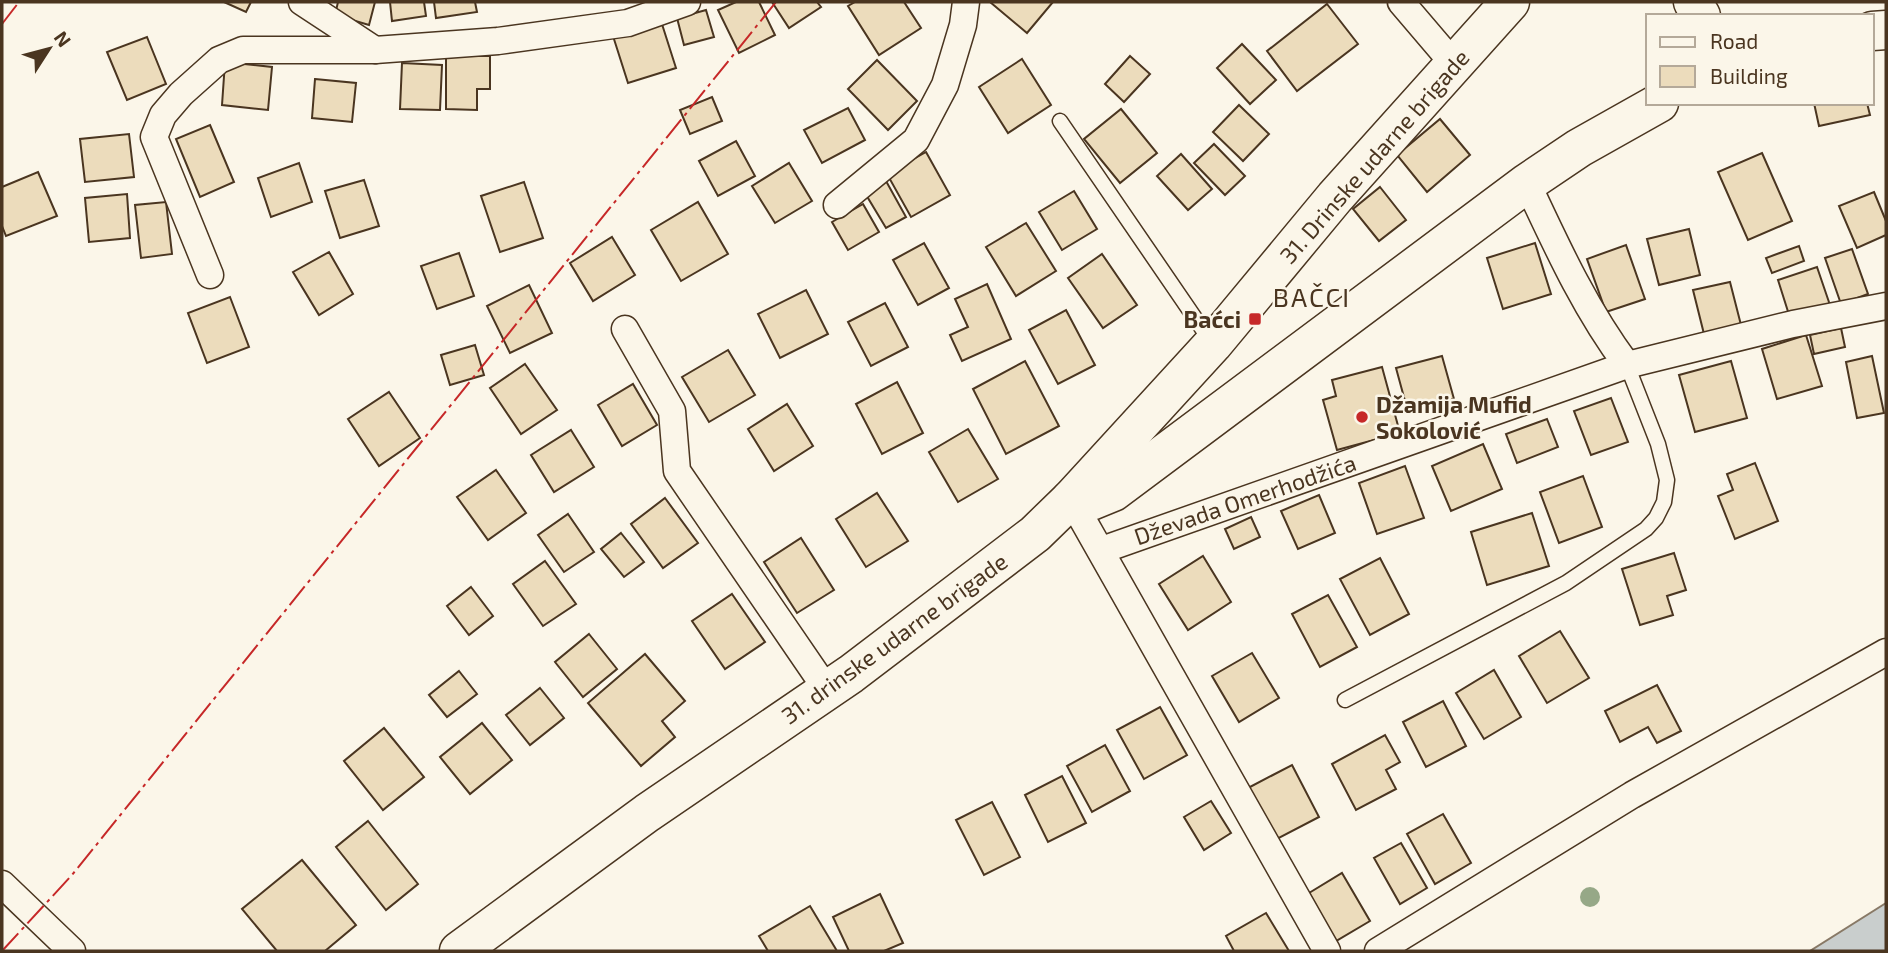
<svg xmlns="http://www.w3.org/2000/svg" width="1888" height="953" font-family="'Exo 2',sans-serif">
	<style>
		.water { fill: #c9cecd; stroke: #887966; stroke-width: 2 }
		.building { fill: #ecdcbc; stroke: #4a3520; stroke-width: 2 }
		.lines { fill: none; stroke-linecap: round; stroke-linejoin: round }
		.service-casing { stroke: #4a3520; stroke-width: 17 }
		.minor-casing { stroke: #4a3520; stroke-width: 29 }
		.secondary-casing { stroke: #4a3520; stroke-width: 41 }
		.primary-casing { stroke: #4a3520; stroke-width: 41 }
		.service { stroke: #fbf6e9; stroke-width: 14 }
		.minor { stroke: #fbf6e9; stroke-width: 26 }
		.secondary { stroke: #fbf6e9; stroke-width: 38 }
		.primary { stroke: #fbf6e9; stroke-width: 38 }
		.power { stroke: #c62828; stroke-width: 2; stroke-dasharray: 24 5 3.5 5; stroke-linecap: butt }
		.tree { fill: #96a887 }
		.poi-dot { fill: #c62828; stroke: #fbf6e9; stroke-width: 2.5 }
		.labels { text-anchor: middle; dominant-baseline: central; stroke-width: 5; stroke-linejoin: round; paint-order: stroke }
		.street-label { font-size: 23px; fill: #4a3520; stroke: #fbf6e9 }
		.poi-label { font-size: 23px; font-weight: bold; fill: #4a3520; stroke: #fbf6e9; text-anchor: end }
		.quarter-label { font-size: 26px; letter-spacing: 2px; fill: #4a3520; stroke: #fbf6e9 }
	</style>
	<rect width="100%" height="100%" fill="#fbf6e9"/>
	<path class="water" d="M1886 903V951H1810Z"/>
	<g class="building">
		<path d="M224 2H251L246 12Z"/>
		<path d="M338 2H375L369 25 335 15Z"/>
		<path d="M390 2H424L426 16 392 21Z"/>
		<path d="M434 2H475L477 12 436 18Z"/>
		<path d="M736 2H759L775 35 739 53 718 10Z"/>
		<path d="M772 2H817L821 7 789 28Z"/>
		<path d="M855 2H904L921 28 879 55 848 6Z"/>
		<path d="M990 2H1053L1027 33Z"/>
		<path d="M1327 4 1358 44 1297 91 1267 51Z"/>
		<path d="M706 10 714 37 684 45 677 18Z"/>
		<path d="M661 21 676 68 628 83 613 36Z"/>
		<path d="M147 37 166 84 127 100 107 52Z"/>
		<path d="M1242 44 1276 80 1250 104 1217 68Z"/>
		<path d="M446 56H490V89H477V110L446 109Z"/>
		<path d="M1130 56 1150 74 1124 102 1105 84Z"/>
		<path d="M1022 59 1051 105 1008 133 979 87Z"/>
		<path d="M877 60 917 101 888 130 848 89Z"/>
		<path d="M225 62 272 67 268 110 222 105Z"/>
		<path d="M402 63 442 65 440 110 400 109Z"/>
		<path d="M315 79 356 83 352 122 312 118Z"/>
		<path d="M712 97 722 121 690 134 680 110Z"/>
		<path d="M1814 103H1867L1870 115 1819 126Z"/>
		<path d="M1239 105 1269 134 1243 161 1213 132Z"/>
		<path d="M848 108 865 140 822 163 804 130Z"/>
		<path d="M1121 109 1157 153 1120 183 1084 139Z"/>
		<path d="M1440 119 1470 155 1427 192 1397 155Z"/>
		<path d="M210 125 234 182 200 197 176 139Z"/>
		<path d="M129 134 134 177 85 182 80 139Z"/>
		<path d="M736 141 755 176 718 196 699 161Z"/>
		<path d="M1214 144 1245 176 1225 195 1194 163Z"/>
		<path d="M926 152 950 195 911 217 887 174Z"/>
		<path d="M1762 153 1792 221 1748 240 1718 172Z"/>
		<path d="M1181 154 1212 189 1188 210 1157 176Z"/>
		<path d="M299 163 312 202 271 217 258 178Z"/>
		<path d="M789 163 812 201 775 223 752 186Z"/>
		<path d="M38 172 57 216 6 236 2 226V187Z"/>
		<path d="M364 180 379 226 340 238 325 191Z"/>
		<path d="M886 181 906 217 886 228 865 193Z"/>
		<path d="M524 182 543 238 500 252 481 196Z"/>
		<path d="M1380 187 1406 220 1379 241 1353 209Z"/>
		<path d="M1074 191 1097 229 1062 250 1039 212Z"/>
		<path d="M1874 192 1886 221V235L1857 248 1839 206Z"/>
		<path d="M127 194 130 238 89 242 85 198Z"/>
		<path d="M166 202 172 254 141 258 135 205Z"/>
		<path d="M698 202 728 254 681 281 651 230Z"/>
		<path d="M863 204 879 232 848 250 832 222Z"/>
		<path d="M1026 223 1056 271 1016 296 986 247Z"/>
		<path d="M1689 229 1700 275 1659 285 1647 239Z"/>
		<path d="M612 237 635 275 593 301 570 263Z"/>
		<path d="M924 243 949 288 918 305 893 260Z"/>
		<path d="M1535 243 1551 294 1503 309 1487 258Z"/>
		<path d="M1626 245 1645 299 1606 312 1587 259Z"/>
		<path d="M1799 246 1804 261 1772 273 1766 258Z"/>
		<path d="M1852 249 1868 294 1841 304 1825 258Z"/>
		<path d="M329 252 353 294 319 315 293 272Z"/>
		<path d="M459 253 474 296 437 309 421 266Z"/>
		<path d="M1102 254 1137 305 1103 328 1068 278Z"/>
		<path d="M1817 267 1831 308 1791 321 1778 280Z"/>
		<path d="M1730 282 1741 325 1704 334 1693 290Z"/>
		<path d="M987 284 1011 339 962 361 950 335 968 327 955 299Z"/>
		<path d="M529 285 552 333 510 353 487 306Z"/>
		<path d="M806 290 828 334 780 358 758 314Z"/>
		<path d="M230 297 249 347 207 363 188 313Z"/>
		<path d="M885 303 908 347 871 366 848 322Z"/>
		<path d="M1066 310 1095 365 1058 384 1029 330Z"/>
		<path d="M1841 328 1845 347 1814 354 1810 335Z"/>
		<path d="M1806 335 1822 386 1777 399 1762 349Z"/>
		<path d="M475 345 484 375 450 385 441 355Z"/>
		<path d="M728 350 755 395 709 422 682 377Z"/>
		<path d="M1442 356 1454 399 1408 412 1396 368Z"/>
		<path d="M1872 356 1884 413 1857 418 1846 362Z"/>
		<path d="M1025 361 1059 426 1006 454 973 389Z"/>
		<path d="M1731 361 1747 418 1695 432 1679 375Z"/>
		<path d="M525 364 557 410 521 434 490 388Z"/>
		<path d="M1382 367 1400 433 1337 450 1323 400 1336 396 1332 380Z"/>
		<path d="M897 382 923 433 882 454 856 404Z"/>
		<path d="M633 384 657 425 622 446 598 405Z"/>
		<path d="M389 392 420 438 379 466 348 419Z"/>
		<path d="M1611 398 1628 442 1591 455 1574 411Z"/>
		<path d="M787 404 813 446 774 471 748 429Z"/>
		<path d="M1547 419 1558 447 1517 463 1506 434Z"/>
		<path d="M968 429 998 479 958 502 929 452Z"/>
		<path d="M571 430 594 467 554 492 531 455Z"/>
		<path d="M1483 444 1502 489 1451 511 1432 466Z"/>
		<path d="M1755 463 1778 521 1735 539 1718 496 1733 490 1727 474Z"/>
		<path d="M1405 466 1424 518 1377 534 1359 483Z"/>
		<path d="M496 470 526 513 488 540 457 497Z"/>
		<path d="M1583 476 1602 527 1559 543 1540 492Z"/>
		<path d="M877 493 908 541 866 567 836 519Z"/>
		<path d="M1319 495 1335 533 1298 549 1281 511Z"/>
		<path d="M665 498 698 543 663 568 631 524Z"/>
		<path d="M1532 513 1549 566 1487 585 1471 532Z"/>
		<path d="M568 514 594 552 564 572 538 535Z"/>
		<path d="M1251 517 1260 537 1234 549 1225 529Z"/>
		<path d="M621 533 644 562 624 577 601 549Z"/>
		<path d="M801 538 834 590 797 613 764 562Z"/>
		<path d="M1674 553 1686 590 1667 596 1673 615 1640 625 1622 569Z"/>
		<path d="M1203 556 1231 602 1188 630 1159 584Z"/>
		<path d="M1380 558 1409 614 1370 635 1340 579Z"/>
		<path d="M545 561 576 604 543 626 513 584Z"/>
		<path d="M471 587 493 616 469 635 447 606Z"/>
		<path d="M732 594 765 642 725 669 692 621Z"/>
		<path d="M1328 595 1357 647 1320 667 1292 614Z"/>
		<path d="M1560 631 1589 678 1547 703 1519 656Z"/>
		<path d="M589 634 617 669 583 697 555 662Z"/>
		<path d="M1252 653 1279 698 1239 722 1212 676Z"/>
		<path d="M645 654 685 701 662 721 675 737 641 766 588 703Z"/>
		<path d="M1494 670 1521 717 1484 739 1456 693Z"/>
		<path d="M459 671 477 694 447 717 429 695Z"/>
		<path d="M1657 685 1681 731 1657 743 1648 727 1620 742 1605 711Z"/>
		<path d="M540 688 564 718 530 745 506 715Z"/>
		<path d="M1443 701 1466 746 1426 767 1403 722Z"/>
		<path d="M1160 707 1187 755 1144 779 1117 730Z"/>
		<path d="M482 723 512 760 470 794 440 757Z"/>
		<path d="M384 728 424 777 383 810 344 761Z"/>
		<path d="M1385 735 1400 762 1386 770 1396 789 1356 810 1332 764Z"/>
		<path d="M1105 745 1130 791 1092 812 1067 766Z"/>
		<path d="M1292 765 1319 817 1275 840 1248 788Z"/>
		<path d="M1062 776 1086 823 1048 842 1025 795Z"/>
		<path d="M1211 801 1231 833 1204 850 1184 817Z"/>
		<path d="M992 802 1020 857 984 875 956 820Z"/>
		<path d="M1443 814 1471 863 1435 884 1407 834Z"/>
		<path d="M368 821 418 884 386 910 336 847Z"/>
		<path d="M1401 843 1427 888 1400 904 1374 858Z"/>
		<path d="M302 860 356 925 325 951H277L242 909Z"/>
		<path d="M1342 873 1370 921 1336 941 1309 893Z"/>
		<path d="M880 894 903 943 884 951H849L833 917Z"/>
		<path d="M810 906 837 951H768L759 936Z"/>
		<path d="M1266 913 1289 951H1234L1226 936Z"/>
	</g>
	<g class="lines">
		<defs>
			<g id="service">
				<path d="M1060 121 1212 343"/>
				<path d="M1345 700 1566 583 1646 529 1656 518 1664 502 1667 480 1658 444 1627 365"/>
			</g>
			<g id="minor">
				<path d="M302 2 375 50"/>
				<path d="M1401 2 1453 63"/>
				<path d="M1527 183C1557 247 1585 309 1627 365"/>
				<path d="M837 205 916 140 945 85 963 25 966 2"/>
				<path d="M210 275 154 137 163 115 181 94 219 60 243 50H375L498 41 628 23 687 2"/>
				<path d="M625 329 672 411 677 471 827 690"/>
				<path d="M1071 499 1327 951"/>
				<path d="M1102 550 1627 365 1793 324 1886 306"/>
				<path d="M2 884 72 951"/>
				<path d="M1378 951 1632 795 1886 652"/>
			</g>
			<g id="secondary">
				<path d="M1693 2 1701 16"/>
				<path d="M1872 31 1886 30"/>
				<path d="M1071 499 1091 501 1113 492 1527 183 1579 148 1659 103"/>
			</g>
			<path id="primary" d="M459 951 647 813 851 674 1035 534 1071 499 1213 344 1335 197 1510 2"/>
		</defs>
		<use href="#service" class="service-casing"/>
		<use href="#minor" class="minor-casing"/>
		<use href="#secondary" class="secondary-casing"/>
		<use href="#primary" class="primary-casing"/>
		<use href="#service" class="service"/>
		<use href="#minor" class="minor"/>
		<use href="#secondary" class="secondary"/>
		<use href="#primary" class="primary"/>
		<g class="power">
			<path d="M2 24 19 2"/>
			<path d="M2 951 72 875 776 2"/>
		</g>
	</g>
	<circle class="tree" cx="1590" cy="897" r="10"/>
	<g class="poi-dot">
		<rect x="1248" y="312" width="14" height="14" rx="3.5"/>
		<circle cx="1362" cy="417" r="7"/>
	</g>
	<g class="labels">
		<g class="street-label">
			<text transform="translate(1374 156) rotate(-49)">31. Drinske udarne brigade</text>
			<text transform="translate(1245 499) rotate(-19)">Dževada Omerhodžića</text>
			<text transform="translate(894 638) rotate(-36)">31. drinske udarne brigade</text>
		</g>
		<g class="poi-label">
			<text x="1241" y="319">Baćci</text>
			<text x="1376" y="404" text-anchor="start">Džamija Mufid<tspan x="1376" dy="26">Sokolović</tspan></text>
		</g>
		<g class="quarter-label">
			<text x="1312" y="296">BAČCI</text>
		</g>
	</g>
	<rect width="1888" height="953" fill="none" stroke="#4a3520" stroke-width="7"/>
	<rect x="1646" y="14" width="228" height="91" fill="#fbf6e9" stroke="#b4a999" stroke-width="2"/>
	<rect x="1660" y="37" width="35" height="10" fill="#fbf6e9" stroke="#b4a999" stroke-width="2"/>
	<text x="1710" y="49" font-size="21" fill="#4a3520">Road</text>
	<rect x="1660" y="66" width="35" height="21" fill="#ecdcbc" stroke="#b4a999" stroke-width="2"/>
	<text x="1710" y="84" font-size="21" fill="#4a3520">Building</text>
	<g transform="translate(49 49) rotate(54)" stroke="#fbf6e9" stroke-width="5" paint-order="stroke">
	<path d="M0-5L12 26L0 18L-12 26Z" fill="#4a3520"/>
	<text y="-10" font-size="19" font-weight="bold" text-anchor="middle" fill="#4a3520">N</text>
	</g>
</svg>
